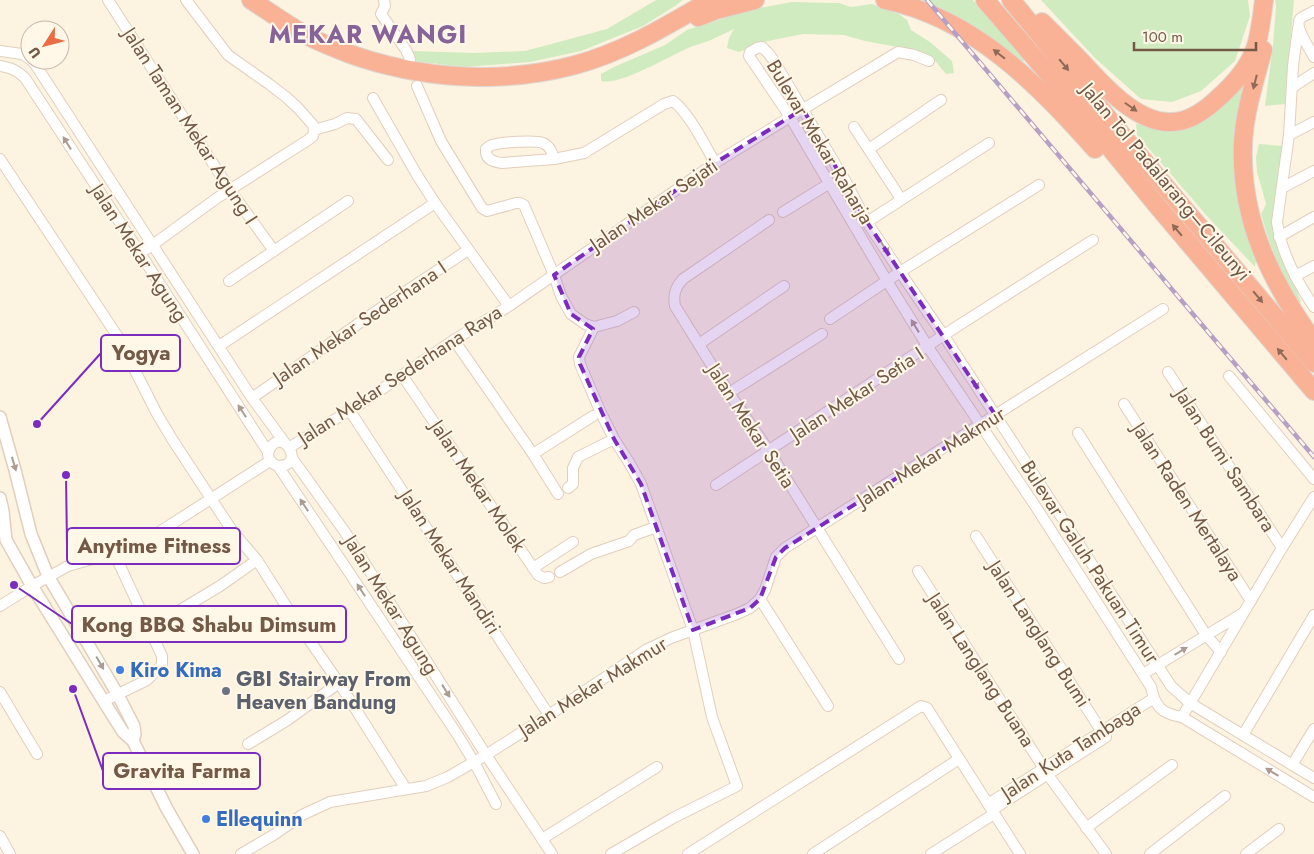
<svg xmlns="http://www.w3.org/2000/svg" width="1314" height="854" font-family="Jost,sans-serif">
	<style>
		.green { fill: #d0ebc0 }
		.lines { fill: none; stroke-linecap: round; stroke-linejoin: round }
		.minor-casing { stroke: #e1cfbd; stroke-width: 12 }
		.tertiary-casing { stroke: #e1cfbd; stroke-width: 14 }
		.motorway-casing { stroke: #ded7d3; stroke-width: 20 }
		.minor { stroke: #fff; stroke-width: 10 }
		.tertiary { stroke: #fff; stroke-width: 11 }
		.motorway { stroke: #f9b296; stroke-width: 18 }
		.rail-casing { stroke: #b6a0c6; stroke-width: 4.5 }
		.rail { stroke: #fff7e8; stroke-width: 2.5; stroke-dasharray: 8; stroke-linecap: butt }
		.oneway { fill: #8f6b57 }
		.oneway2 { fill: #ac9b91 }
		.marked { fill: #7b2cbf; fill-opacity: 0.2; stroke: #7b2cbf; stroke-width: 4; stroke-dasharray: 10 6; stroke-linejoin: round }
		.shop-dot { fill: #3f7fe0; stroke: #fff7e8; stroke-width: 2 }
		.worship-dot { fill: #6b7280; stroke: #fff7e8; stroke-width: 2 }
		.labels { text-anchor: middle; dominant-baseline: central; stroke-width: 4; stroke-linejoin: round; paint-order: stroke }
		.street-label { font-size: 20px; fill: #755947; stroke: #fff7e8 }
		.shop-label { font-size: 20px; font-weight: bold; fill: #366cbe; stroke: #fff7e8; text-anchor: start }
		.worship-label { font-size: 20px; font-weight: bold; fill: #5b616d; stroke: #fff7e8; text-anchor: start }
		.district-label { font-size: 25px; font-weight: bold; letter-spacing: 1px; fill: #886399; stroke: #fff7e8 }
		.leader { fill: none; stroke: #7b2cbf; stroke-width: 2 }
		.callout-dot { fill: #7b2cbf; stroke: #fff7e8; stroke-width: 2 }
		.callout { fill: #fff7e8; stroke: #7b2cbf; stroke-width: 2 }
		.callout-label { font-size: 21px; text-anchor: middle; font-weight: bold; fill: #755947 }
	</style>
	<rect width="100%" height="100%" fill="#fdf3e1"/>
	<g class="green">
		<path d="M656 0H683L675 6 643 26 581 51 530 62 464 67 414 61 412 51 474 53 525 51 607 29Z"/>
		<path d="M903 0H973L1025 60 1022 62 993 39 960 20Z"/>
		<path d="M1041 0H1248L1250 16 1235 61 1201 91 1172 102 1141 99 1095 58Z"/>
		<path d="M1275 0H1294L1285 104 1265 106 1273 45 1276 6Z"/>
		<path d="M792 2 839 3 851 7 872 4 899 14 907 20 911 30 930 42 952 61 954 73 946 74 931 56 903 48 865 41 844 35 803 34 768 41 739 52 727 48 729 38 734 29C727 32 720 36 713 39 704 43 693 45 684 50 666 58 619 86 601 81V74L614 67 665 45 687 30 753 9Z"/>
		<path d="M1246 79 1257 252 1255 267 1207 216 1137 135 1136 124 1183 129 1213 115Z"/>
		<path d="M1259 144 1283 146 1279 170 1276 203 1289 268 1301 302 1296 305C1281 276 1270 246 1261 214L1266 204 1257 172 1256 157Z"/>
	</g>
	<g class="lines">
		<defs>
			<g id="minor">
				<path d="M108 0 230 190 274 251"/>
				<path d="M384 0 385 6 381 14 406 50 410 59"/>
				<path d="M1314 11C1310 14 1302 16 1300 19 1294 27 1310 49 1314 57"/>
				<path d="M1298 28 1293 66 1289 135 1277 222C1281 252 1297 282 1314 307"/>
				<path d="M0 51 22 54 30 59"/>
				<path d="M31 60 35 64 252 398 285 443"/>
				<path d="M0 66C11 68 17 70 25 78L140 253 268 452"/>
				<path d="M417 86 441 141 482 208 487 211 516 203H520L524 205 554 275 561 296 571 314 585 324 594 327 579 357 580 364 601 413 614 439 630 464 641 484 693 630 712 717 737 786 673 818 611 854"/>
				<path d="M1293 87 1314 73"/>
				<path d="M373 98 417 175 435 203 509 306"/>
				<path d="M854 127 901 199"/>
				<path d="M314 130 335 124 347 118 356 119 388 160"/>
				<path d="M1289 135 1314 122"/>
				<path d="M869 149 941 100"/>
				<path d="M0 159 118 337 156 412 172 439 233 532 257 560 288 609 339 683 406 789"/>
				<path d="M554 159C552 152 550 146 543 143 535 140 502 142 492 145 489 146 488 147 486 149 485 159 493 162 502 163L554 159 584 153 664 104 673 101C689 113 705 145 715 163"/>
				<path d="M1282 188 1314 171"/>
				<path d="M783 212 830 183"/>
				<path d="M769 220 683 279C675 287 673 295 675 306L729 393 769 451 899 659"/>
				<path d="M867 222 989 143"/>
				<path d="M1279 237 1314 217"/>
				<path d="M147 249 217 198 308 140 313 136 314 130 313 125 298 108 286 97 269 84 228 55 186 0"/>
				<path d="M1295 276 1314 266"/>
				<path d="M229 281 348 201"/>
				<path d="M830 319 900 272 1039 185"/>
				<path d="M594 327 617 321 634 312"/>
				<path d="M454 340 533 454 558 494"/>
				<path d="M699 344 784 286"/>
				<path d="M219 346 435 203"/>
				<path d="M1168 372 1282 548"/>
				<path d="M402 375 538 575 544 578 549 577"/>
				<path d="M1229 376 1314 479"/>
				<path d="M729 393 822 334"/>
				<path d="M252 398 378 310 468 250"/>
				<path d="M1124 404 1251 601"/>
				<path d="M350 411 549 715"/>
				<path d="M1078 433 1206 635 1221 652"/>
				<path d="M290 447 360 404 454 340 509 306 715 163 790 117 898 52 914 55 929 61"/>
				<path d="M533 454 593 416"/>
				<path d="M292 458 345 532 486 755 552 854"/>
				<path d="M278 466C307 466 283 427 270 448 265 456 271 464 278 466L457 734 474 762 496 804"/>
				<path d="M716 485 953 329 1093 240"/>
				<path d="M568 488 573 484V468L578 457 614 439"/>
				<path d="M976 536 1102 732"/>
				<path d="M533 568 573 542"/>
				<path d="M918 571 1048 775 1106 854"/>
				<path d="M560 572 591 554 629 541 634 535 656 527"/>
				<path d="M760 599 828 706"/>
				<path d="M0 606 32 586 68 566 96 558 115 555 142 543 270 461"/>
				<path d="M162 621 220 586 257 560"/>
				<path d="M1143 674 1243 613"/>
				<path d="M0 692 37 754"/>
				<path d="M104 701 147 680 162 665V656L115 555"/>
				<path d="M1182 717 1282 548 1314 497"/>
				<path d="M1243 735 1314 615"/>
				<path d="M248 744 286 721 339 683"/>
				<path d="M1292 765 1314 729"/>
				<path d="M1314 778 1190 703 1171 686 944 336 900 272 867 222 846 182 774 61 769 54 762 47 757 48 750 52 749 56 751 59 790 117 887 281 928 347 1036 507 1151 687C1155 706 1161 714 1182 717L1314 797"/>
				<path d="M988 804 1154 698"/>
				<path d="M992 810 1106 737"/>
				<path d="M1086 828 1172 765"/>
				<path d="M0 836 10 854"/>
				<path d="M542 839 657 767"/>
				<path d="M241 854 275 834 302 815 330 802 426 786 448 777 486 755 549 715 646 650 671 638 737 614 750 608 760 599 765 590 776 557 785 548 1163 309"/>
				<path d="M688 854 921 706 927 708 1020 854"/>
				<path d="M813 854 959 759"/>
				<path d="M931 854 994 814"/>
				<path d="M1150 854 1225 796"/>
				<path d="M1246 854 1279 829"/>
			</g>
			<g id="tertiary">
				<path d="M0 417 15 470 31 534 48 576 118 695 134 726 135 734 133 741"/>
				<path d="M0 498 3 511 6 540 32 586 111 713 123 732 133 741 167 809 193 854"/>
			</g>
			<g id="motorway">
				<path d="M251 0C268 11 285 23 302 33 316 41 332 47 347 53 419 79 500 85 575 65 624 52 668 25 711 0"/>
				<path d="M885 0C973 18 1038 84 1095 149"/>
				<path d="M985 0 1061 88 1160 209 1314 391"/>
				<path d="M1011 0 1122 135 1314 363"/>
				<path d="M698 17 716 10 755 0"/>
				<path d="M1042 22C1055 35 1067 47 1080 60 1101 83 1135 122 1169 122 1187 123 1203 112 1216 100 1232 86 1248 69 1255 49 1260 35 1262 15 1264 0"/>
				<path d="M1263 50C1255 80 1244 114 1243 144 1240 219 1271 282 1314 342"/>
			</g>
		</defs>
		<use href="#minor" class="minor-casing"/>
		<use href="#tertiary" class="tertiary-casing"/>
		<use href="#motorway" class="motorway-casing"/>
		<use href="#minor" class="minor"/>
		<use href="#tertiary" class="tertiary"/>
		<use href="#motorway" class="motorway"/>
		<defs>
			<path id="rail" d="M927 0 1314 457"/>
		</defs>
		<use href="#rail" class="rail-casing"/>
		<use href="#rail" class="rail"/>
	</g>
	<defs><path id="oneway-solid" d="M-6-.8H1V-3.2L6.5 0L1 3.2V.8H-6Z" transform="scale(1.25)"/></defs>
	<g class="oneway">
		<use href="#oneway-solid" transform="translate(999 54) rotate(-142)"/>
		<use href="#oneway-solid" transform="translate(1064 65) rotate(50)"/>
		<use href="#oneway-solid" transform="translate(1255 82) rotate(104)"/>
		<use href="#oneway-solid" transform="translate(1131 107) rotate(35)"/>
		<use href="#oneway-solid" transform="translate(1177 230) rotate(-130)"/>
		<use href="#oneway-solid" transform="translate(1258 297) rotate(50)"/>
		<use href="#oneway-solid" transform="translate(1282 354) rotate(-130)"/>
	</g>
	<g class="oneway2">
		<use href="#oneway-solid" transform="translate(67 143) rotate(-122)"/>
		<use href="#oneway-solid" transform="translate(885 248) rotate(57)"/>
		<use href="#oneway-solid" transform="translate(915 326) rotate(-122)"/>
		<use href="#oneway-solid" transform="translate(975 383) rotate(57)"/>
		<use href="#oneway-solid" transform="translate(242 411) rotate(-123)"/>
		<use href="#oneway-solid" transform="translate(14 464) rotate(74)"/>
		<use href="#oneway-solid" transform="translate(304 505) rotate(-124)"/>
		<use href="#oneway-solid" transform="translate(361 590) rotate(-123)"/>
		<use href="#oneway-solid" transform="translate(1181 651) rotate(-31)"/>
		<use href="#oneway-solid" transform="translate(100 663) rotate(60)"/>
		<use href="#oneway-solid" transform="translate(446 691) rotate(58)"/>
		<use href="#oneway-solid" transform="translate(1272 772) rotate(-149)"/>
	</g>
	<path class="marked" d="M803 109 867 222 996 416 785 548 776 557 760 599 750 608 693 630 641 484 614 439 580 364 579 357 593 329 571 314 554 275 715 163Z"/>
	<g class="shop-dot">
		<circle cx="120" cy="670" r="5"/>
		<circle cx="206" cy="819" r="5"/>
	</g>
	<circle class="worship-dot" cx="226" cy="691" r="5"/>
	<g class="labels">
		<g class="street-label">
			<text transform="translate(190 126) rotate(57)">Jalan Taman Mekar Agung I</text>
			<text transform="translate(820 142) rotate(59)">Bulevar Mekar Raharja</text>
			<text transform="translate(1166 182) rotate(50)">Jalan Tol Padalarang–Cileunyi</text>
			<text transform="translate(654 205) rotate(-34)">Jalan Mekar Sejati</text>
			<text transform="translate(139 253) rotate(57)">Jalan Mekar Agung</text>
			<text transform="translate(360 323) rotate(-34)">Jalan Mekar Sederhana I</text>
			<text transform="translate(400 375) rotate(-33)">Jalan Mekar Sederhana Raya</text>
			<text transform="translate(857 394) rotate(-33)">Jalan Mekar Setia I</text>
			<text transform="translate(751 426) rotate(57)">Jalan Mekar Setia</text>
			<text transform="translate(931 457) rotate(-32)">Jalan Mekar Makmur</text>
			<text transform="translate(1225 460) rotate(57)">Jalan Bumi Sambara</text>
			<text transform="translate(478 486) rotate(56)">Jalan Mekar Molek</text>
			<text transform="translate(1187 502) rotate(57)">Jalan Raden Mertalaya</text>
			<text transform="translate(450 562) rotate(57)">Jalan Mekar Mandiri</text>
			<text transform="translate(1090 562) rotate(57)">Bulevar Galuh Pakuan Timur</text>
			<text transform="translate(391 605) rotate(58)">Jalan Mekar Agung</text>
			<text transform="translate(1039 634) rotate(57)">Jalan Langlang Bumi</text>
			<text transform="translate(981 670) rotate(57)">Jalan Langlang Buana</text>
			<text transform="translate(593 687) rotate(-32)">Jalan Mekar Makmur</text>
			<text transform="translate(1071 751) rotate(-33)">Jalan Kuta Tambaga</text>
		</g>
		<g class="shop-label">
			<text x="130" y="670">Kiro Kima</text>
			<text x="216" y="819">Ellequinn</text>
		</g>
		<g class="worship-label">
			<text x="236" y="679">GBI Stairway From<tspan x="236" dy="23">Heaven Bandung</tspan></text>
		</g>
		<g class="district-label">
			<text x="368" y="34">MEKAR WANGI</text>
		</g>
	</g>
	<path class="leader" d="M37 424L101 353M66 475L67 546M14 585L72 624M73 689L103 771"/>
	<g class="callout-dot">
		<circle cx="37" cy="424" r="5"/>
		<circle cx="66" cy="475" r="5"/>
		<circle cx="14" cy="585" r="5"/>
		<circle cx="73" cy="689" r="5"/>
	</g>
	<g class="callout">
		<rect x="101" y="335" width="79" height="36" rx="5"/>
		<rect x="67" y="528" width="173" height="36" rx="5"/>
		<rect x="72" y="606" width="274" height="36" rx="5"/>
		<rect x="103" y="753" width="157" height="36" rx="5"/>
	</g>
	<g class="callout-label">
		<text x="141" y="360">Yogya</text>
		<text x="154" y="553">Anytime Fitness</text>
		<text x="209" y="632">Kong BBQ Shabu Dimsum</text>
		<text x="182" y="778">Gravita Farma</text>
	</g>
	<g transform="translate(45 45) rotate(234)"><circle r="24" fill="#fff7e8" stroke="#c8b8a8"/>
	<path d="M0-4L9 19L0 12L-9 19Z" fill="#eb6c42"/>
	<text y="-8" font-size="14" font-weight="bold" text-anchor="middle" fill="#755947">U</text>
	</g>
	<path d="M1134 42v8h122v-8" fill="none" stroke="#755947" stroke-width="2.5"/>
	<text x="1142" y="42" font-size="15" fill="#755947" stroke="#fff7e8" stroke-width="4" paint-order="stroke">100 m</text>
</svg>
